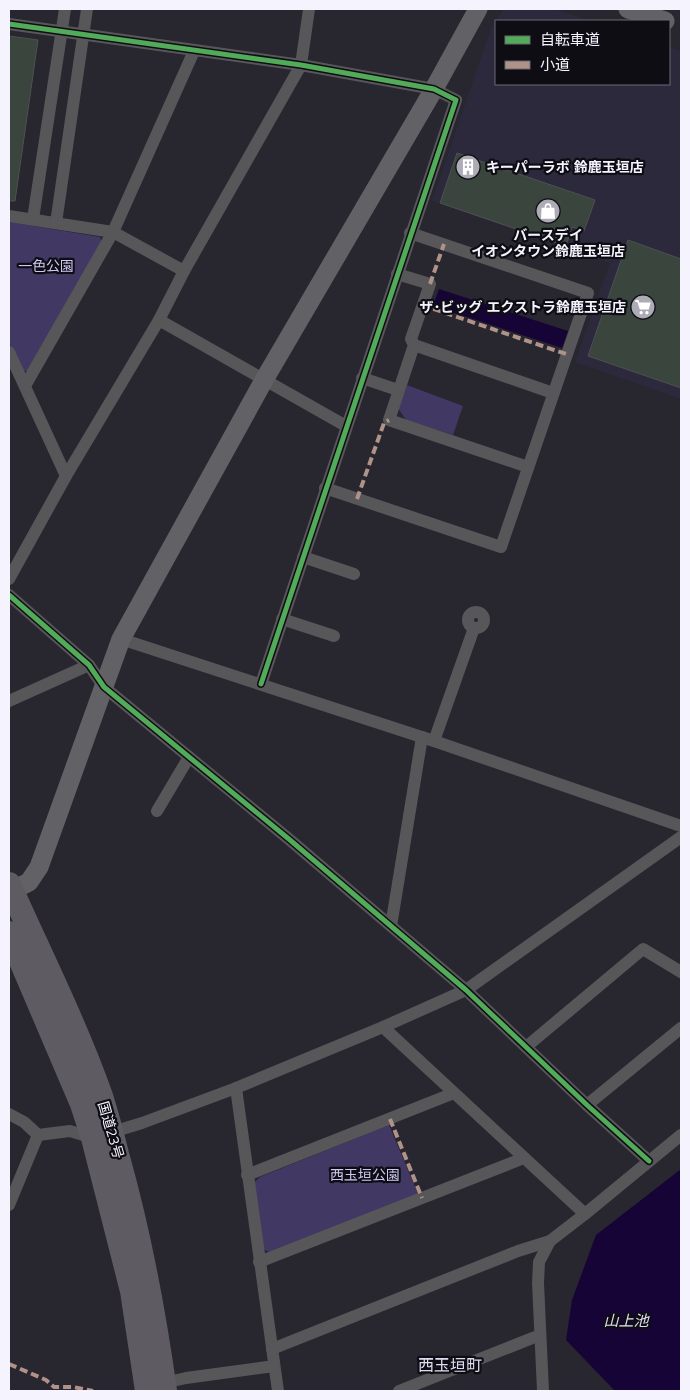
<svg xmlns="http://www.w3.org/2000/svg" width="690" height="1400" font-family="Mulish,'Noto Sans JP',sans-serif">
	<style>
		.built { fill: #2d293d }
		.green { fill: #423864 }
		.water { fill: #170436 }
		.building { fill: #39453d; stroke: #4e5051 }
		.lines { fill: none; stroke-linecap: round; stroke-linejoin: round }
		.street { stroke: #575659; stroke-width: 12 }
		.secondary { stroke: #626165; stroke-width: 19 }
		.highway { stroke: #5e5c62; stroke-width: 24 }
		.quiet { stroke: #af9288; stroke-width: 4; stroke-dasharray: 8 4; stroke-linecap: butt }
		.cycleway-casing { stroke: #0e0d14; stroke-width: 8 }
		.cycleway { stroke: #51ab58; stroke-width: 5 }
		.labels { text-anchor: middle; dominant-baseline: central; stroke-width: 4.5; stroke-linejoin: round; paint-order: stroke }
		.poi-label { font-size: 14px; font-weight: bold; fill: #f5f3fe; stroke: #0e0d14; text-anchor: start }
		.park-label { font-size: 14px; fill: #cdc7f2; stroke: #0e0d14 }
		.street-label { font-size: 14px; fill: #f5f3fe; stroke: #0e0d14 }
		.water-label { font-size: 15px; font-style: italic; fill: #e0ddf3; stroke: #0e0d14 }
		.quarter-label { font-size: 16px; fill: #dfdcf0; stroke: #0e0d14 }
	</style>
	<rect width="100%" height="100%" fill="#28262e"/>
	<path class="built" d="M503 9H553L591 21H496V84H669V47L681 51V399L575 362 610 263 432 201 491 28Z"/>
	<g class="green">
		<path d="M9 222 100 237 102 243 29 371H22L9 342Z"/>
		<path d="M407 385 463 406 453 435 406 420 398 408Z"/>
		<path d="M389 1125 418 1194 269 1252 263 1249 254 1183 260 1177Z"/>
	</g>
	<g class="water">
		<path d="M439 289 568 331 562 348 433 306Z"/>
		<path d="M681 1169V1391H615L566 1340 572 1300 596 1235Z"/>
	</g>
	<g class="building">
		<path d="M9 36 38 40 15 201H9Z"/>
		<path d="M457 153 595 200 584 231 572 227 566 246 440 203Z"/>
		<path d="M628 240 681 259V388L588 356Z"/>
	</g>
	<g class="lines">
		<g class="street">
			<path d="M9 24 301 65 434 89 456 100 261 684"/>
			<path d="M9 216 113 232 184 271"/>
			<path d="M33 219 65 9"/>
			<path d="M56 223 87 9"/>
			<path d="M397 274 430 284 411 339 414 345 389 420 528 467"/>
			<path d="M159 320 346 426"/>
			<path d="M414 345 553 393"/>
			<path d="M9 352 66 476"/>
			<path d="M362 378 398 390"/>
			<path d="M25 386 113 232 194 51"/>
			<path d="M325 488 501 547 588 293 410 233"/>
			<path d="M303 557 354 574"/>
			<path d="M9 579 66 476 159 320 184 271 301 65 309 9"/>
			<path d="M9 595 89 665 104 687 290 840 466 990 587 1105 649 1161"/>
			<circle cx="476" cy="620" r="8"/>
			<path d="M282 619 334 636"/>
			<path d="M121 639 434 741 681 826"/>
			<path d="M9 701 89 665"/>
			<path d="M434 741 474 628"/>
			<path d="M157 811 189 757"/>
			<path d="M391 926 422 737"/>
			<path d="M383 1027 585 1214 681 1135"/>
			<path d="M526 1047 643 949 681 972"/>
			<path d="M236 1088 278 1391"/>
			<path d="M587 1105 681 1028"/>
			<path d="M9 1114 24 1122 38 1135 70 1131 93 1138 142 1123 236 1088 383 1027 466 990 681 837"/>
			<path d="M247 1175 454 1093"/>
			<path d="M9 1205 38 1135"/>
			<path d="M259 1262 524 1158"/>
			<path d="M272 1349 518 1251 550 1241"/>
			<path d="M164 1383 186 1378 274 1366"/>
			<path d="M399 1391 540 1335"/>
			<path d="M543 1391 538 1283 539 1262 550 1241 585 1214"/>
		</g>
		<g class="secondary">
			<path d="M628 9 665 21"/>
			<path d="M9 892 29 882 39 867 121 639 264 380 434 89 478 9"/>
		</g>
		<g class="highway">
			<path d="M9 884C40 954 75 1023 101 1096 107 1115 112 1134 117 1154 139 1232 154 1311 165 1391"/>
			<path d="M9 933 82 1104 93 1138 132 1291 147 1391"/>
		</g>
		<g class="quiet">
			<path d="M430 284 444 244"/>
			<path d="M422 305 566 354"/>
			<path d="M357 499 384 423 389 420"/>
			<path d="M390 1119 422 1198"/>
			<path d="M9 1364 46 1380 54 1387H73L93 1391"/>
		</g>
		<defs>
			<g id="cycleway">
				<path d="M9 24 301 65 434 89 456 100 261 684"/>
				<path d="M9 595 89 665 104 687 290 840 466 990 587 1105 649 1161"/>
			</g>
		</defs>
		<use href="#cycleway" class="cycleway-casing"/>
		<use href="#cycleway" class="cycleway"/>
	</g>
	<defs>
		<symbol id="building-disc" viewBox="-11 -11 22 22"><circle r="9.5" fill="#adabb5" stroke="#0e0d14"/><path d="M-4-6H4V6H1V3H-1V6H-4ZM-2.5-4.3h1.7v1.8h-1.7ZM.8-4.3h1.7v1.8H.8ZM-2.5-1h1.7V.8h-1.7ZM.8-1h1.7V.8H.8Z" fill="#fff"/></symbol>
		<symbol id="shop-disc" viewBox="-11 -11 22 22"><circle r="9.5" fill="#adabb5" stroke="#0e0d14"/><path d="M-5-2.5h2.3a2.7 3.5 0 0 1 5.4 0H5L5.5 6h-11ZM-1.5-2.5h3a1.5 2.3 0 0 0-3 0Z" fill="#fff"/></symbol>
		<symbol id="supermarket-disc" viewBox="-11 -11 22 22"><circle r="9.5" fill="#adabb5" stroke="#0e0d14"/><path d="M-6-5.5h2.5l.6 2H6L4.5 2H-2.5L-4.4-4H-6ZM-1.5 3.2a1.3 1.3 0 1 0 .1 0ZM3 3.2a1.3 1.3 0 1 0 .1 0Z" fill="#fff"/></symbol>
	</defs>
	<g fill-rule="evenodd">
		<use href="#building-disc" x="454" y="153" width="28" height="28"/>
		<use href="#shop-disc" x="534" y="197" width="28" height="28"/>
		<use href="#supermarket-disc" x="629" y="293" width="28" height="28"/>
	</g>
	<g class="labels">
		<g class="poi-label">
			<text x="486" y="167">キーパーラボ 鈴鹿玉垣店</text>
			<text x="548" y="235" text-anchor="middle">バースデイ<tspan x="548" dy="16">イオンタウン鈴鹿玉垣店</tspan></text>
			<text x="626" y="307" text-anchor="end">ザ･ビッグ エクストラ鈴鹿玉垣店</text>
		</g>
		<g class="park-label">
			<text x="46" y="266">一色公園</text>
			<text x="365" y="1175">西玉垣公園</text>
		</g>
		<g class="street-label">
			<text transform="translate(111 1130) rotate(74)">国道23号</text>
		</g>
		<g class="water-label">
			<text x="626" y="1320">山上池</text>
		</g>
		<g class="quarter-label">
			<text x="450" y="1365">西玉垣町</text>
		</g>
	</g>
	<rect width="690" height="1400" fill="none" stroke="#f5f3fe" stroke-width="20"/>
	<rect x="495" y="20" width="175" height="65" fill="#0e0d14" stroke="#6a6972"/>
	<rect x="505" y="36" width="25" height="8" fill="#51ab58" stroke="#6a6972"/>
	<text x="540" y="45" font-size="15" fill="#f5f3fe">自転車道</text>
	<rect x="505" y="61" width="25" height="8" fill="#af9288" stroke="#6a6972"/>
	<text x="540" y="70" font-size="15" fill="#f5f3fe">小道</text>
</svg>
